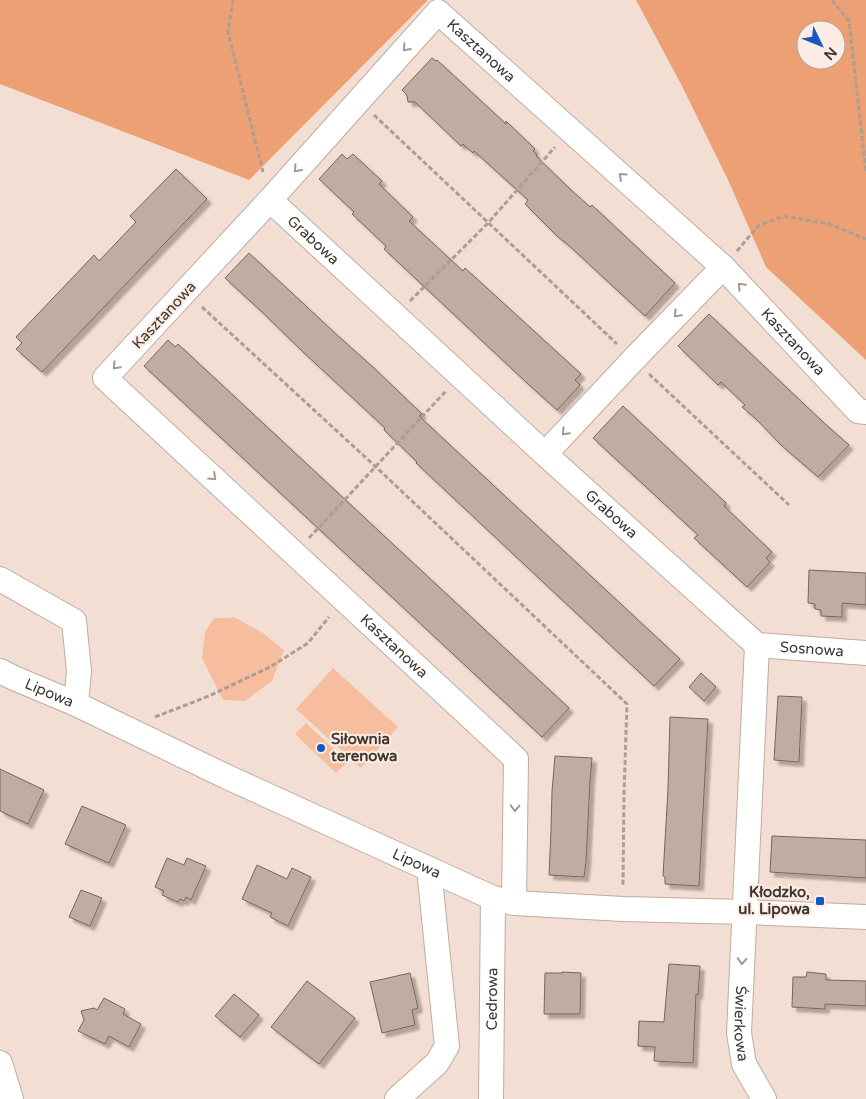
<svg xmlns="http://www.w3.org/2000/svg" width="866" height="1099" font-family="'Varela Round',sans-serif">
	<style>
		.green { fill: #f6be9e }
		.forest { fill: #eda074; fill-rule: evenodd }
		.building { fill: #c0ada2; stroke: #77655c; filter: url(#shadow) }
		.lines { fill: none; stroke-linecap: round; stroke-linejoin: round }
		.minor-casing { stroke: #bfaca1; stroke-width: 26 }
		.path { stroke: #ad9d95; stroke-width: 3; stroke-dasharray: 5 2.5; stroke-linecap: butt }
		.minor { stroke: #fff; stroke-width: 24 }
		.oneway { stroke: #9e9a98 }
		.poi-dot { fill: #1558c3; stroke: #fdece3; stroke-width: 2 }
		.labels { text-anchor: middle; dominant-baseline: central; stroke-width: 4; stroke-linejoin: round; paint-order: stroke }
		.street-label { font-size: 15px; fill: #3e3631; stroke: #fdece3 }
		.poi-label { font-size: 15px; font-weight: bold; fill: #3e3631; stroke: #fdece3; text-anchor: start }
	</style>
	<defs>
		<filter id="shadow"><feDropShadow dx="4.5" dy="4.5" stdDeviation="1" flood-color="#0004"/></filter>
	</defs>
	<rect width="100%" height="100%" fill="#f3ded3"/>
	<g class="green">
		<path d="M234 617 264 634 284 650 272 681 245 701 223 700 202 658 205 632 214 618H228Z"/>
		<path d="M333 668 398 727 361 768 296 709Z"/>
		<path d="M306 723 347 762 336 773 295 734Z"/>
	</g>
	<g class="forest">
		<path d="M0 0H428L249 180 0 84Z"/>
		<path d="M636 0H866V360L766 267 729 182 682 86ZM806 30H836V60H806Z"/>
	</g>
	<g class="building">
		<path d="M432 58 436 61 437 60 506 124V121L535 149 533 151 537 155 536 156 569 188 590 207 592 205 675 283 645 316 564 241H563L557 236 525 204 528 200 474 151 473 153 463 144 461 146 415 102H408L407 95 402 90Z"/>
		<path d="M342 154 347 159 353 154 382 181 379 184 413 217 409 221 463 271 465 268 581 374 575 380 580 385 557 410 527 383 384 249 386 246 352 214 354 212 319 179Z"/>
		<path d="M176 169 207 199 42 372 16 349 22 343 16 337 94 255 99 261 136 222 130 216Z"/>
		<path d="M249 253 336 334 374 368 422 414 419 416 680 659 654 686 416 463 417 462 384 430 385 428 302 351 261 311 225 278Z"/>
		<path d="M709 314 823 422 849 445 818 477 781 445 755 418 742 407 745 405 721 382 718 385 678 346Z"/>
		<path d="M168 340 175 347 178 344 569 708 542 737 144 366Z"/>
		<path d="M623 406 726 503 724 506 772 552 766 558 770 562 747 587 694 538 698 535 593 438Z"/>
		<path d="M809 570 866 573V605L842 603V617L821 616V610L815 609V604L808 603Z"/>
		<path d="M701 673 716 687 704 701 689 687Z"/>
		<path d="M778 696 802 697 799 762 774 760Z"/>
		<path d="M670 717 708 719 699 886 665 884V877L663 876 668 789Z"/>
		<path d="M555 756 592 758 590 781 586 862 584 877 549 875 551 830 552 791Z"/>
		<path d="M0 769 44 790 28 824 0 811Z"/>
		<path d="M82 806 126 825 109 863 65 844Z"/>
		<path d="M772 836 866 840V878L770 872Z"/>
		<path d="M167 858 184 865 187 858 206 866 191 900 186 897 184 901 180 899 178 902 162 895 164 891 155 887Z"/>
		<path d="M257 865 287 879 292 868 311 877 288 926 270 917 272 913 242 899Z"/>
		<path d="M81 890 102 898 90 926 69 917Z"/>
		<path d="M669 964 700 966 698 995 696 994 693 1063 654 1061 655 1047 638 1046 639 1021 664 1022Z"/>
		<path d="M562 972 581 973 580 1014H544L545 973H562Z"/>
		<path d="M807 972 826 974V980L866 981V1006L825 1004V1009L792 1007 793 977H806Z"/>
		<path d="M410 973 418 1008 412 1010 415 1025 382 1033 370 982Z"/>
		<path d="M307 981 355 1018 319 1064 271 1027Z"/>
		<path d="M234 994 259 1015 240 1037 215 1016Z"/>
		<path d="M104 998 125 1009 123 1014 141 1024 129 1047 109 1036 105 1044 78 1031 84 1020 81 1011 94 1008 97 1010Z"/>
	</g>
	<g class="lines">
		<defs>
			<g id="minor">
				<path id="s1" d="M438 12 270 200 105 378 516 759 514 903"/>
				<path id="s2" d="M438 12 723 267 858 411 866 412"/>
				<path id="s3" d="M270 200 545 454 757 645"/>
				<path d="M545 454 633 360 723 267"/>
				<path d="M0 579 74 621 79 671 76 704"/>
				<path id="s4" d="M757 645 739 1033 744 1064 764 1099"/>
				<path id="s5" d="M757 645 866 653"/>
				<path id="s6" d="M0 671 14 678 76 704 225 776 493 898 514 903 623 909 744 912 866 917"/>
				<path d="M0 1063 11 1099"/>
				<path d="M397 1099 437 1063 447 1046 429 869"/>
				<path id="s7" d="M491 1099 493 898"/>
			</g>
		</defs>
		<use href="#minor" class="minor-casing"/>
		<g class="path">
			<path d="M233 0 228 32 263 172"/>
			<path d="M832 0 849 21 866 172"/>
			<path d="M374 115 617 344"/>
			<path d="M737 251 758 226 783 216 829 224 866 239"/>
			<path d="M410 301 488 223 555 147"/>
			<path d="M202 307 376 467 627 704 624 794 623 886"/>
			<path d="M649 374 789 505"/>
			<path d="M309 538 446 391"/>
			<path d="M155 717 209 696 270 667 308 643 329 617"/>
		</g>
		<use href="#minor" class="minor"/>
	</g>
	<defs><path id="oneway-chevron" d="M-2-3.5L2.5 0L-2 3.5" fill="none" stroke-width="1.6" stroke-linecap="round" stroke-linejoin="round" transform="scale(1.25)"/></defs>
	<g class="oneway">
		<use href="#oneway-chevron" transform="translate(406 48) rotate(132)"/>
		<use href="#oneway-chevron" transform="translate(297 169) rotate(132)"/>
		<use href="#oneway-chevron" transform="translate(622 176) rotate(-138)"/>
		<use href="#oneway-chevron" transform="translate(741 286) rotate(-133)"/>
		<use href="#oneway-chevron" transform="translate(677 314) rotate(134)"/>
		<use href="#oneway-chevron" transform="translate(116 366) rotate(133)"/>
		<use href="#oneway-chevron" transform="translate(565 432) rotate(133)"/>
		<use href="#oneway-chevron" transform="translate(213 477) rotate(43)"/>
		<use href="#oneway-chevron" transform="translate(515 808) rotate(91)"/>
		<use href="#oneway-chevron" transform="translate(742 961) rotate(93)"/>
	</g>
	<g class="poi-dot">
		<circle cx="321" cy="748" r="5"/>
		<rect x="815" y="896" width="10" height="10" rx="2.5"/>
	</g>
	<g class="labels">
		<g class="street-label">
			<text stroke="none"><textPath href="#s2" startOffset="58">Kasztanowa</textPath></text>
			<text stroke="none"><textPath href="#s3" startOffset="59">Grabowa</textPath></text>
			<text transform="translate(164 315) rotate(-47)">Kasztanowa</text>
			<text stroke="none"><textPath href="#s2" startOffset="485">Kasztanowa</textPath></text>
			<text stroke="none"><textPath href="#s3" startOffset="464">Grabowa</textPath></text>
			<text stroke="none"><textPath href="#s1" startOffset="889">Kasztanowa</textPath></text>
			<text stroke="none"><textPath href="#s5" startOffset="55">Sosnowa</textPath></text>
			<text stroke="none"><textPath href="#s6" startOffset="54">Lipowa</textPath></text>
			<text stroke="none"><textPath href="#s6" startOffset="459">Lipowa</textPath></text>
			<text stroke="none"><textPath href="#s7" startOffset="100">Cedrowa</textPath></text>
			<text stroke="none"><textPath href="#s4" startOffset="379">Świerkowa</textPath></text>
		</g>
		<g class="poi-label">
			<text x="331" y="739">Siłownia<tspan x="331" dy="17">terenowa</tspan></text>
			<text x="810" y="892" text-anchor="end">Kłodzko,<tspan x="810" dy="17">ul. Lipowa</tspan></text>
		</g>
	</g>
	<g transform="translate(821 45) rotate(133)"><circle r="24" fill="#fdece3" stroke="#b1a39c"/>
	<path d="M0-4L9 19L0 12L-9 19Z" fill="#1558c3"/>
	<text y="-8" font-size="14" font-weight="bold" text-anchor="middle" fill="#3e3631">N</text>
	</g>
</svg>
